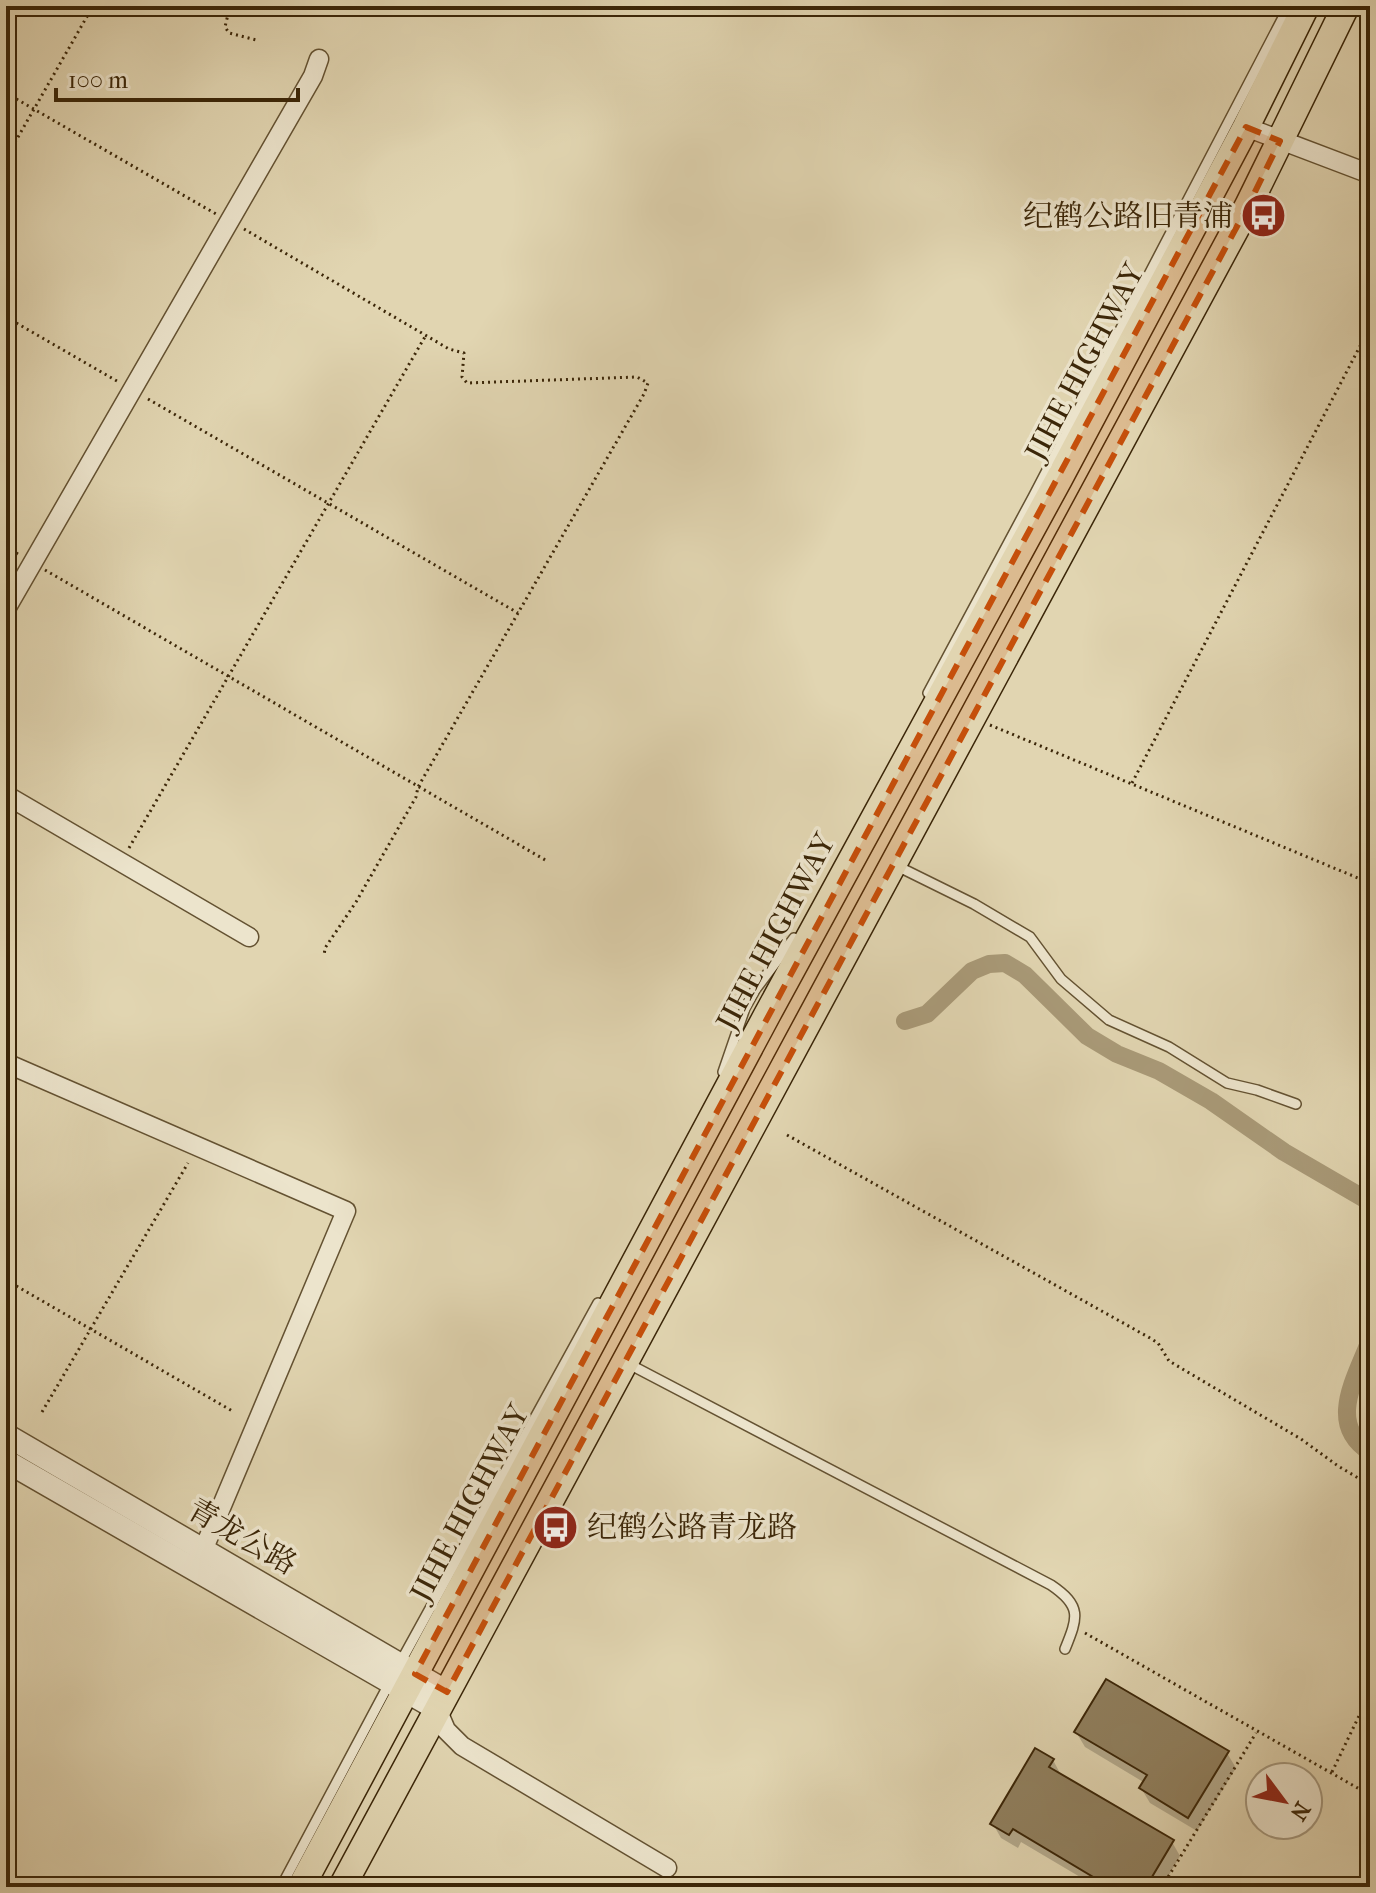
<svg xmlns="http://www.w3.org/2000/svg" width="1376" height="1893" font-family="'IM FELL French Canon','Noto Serif SC',serif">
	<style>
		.shadow { fill: #0003 }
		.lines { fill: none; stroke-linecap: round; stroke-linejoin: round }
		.canal { stroke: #a99a78; stroke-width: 18 }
		.building { fill: #918160; stroke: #3b2608; stroke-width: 2 }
		.service-casing { stroke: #645232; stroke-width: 12 }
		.minor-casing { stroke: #645232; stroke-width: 21 }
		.tertiary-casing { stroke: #645232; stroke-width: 25 }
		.primary-casing { stroke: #3b2608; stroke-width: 29 }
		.path { stroke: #3b2608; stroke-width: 3; stroke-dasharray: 2 4; stroke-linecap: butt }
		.service { stroke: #ece4cc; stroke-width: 9 }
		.minor { stroke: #ece4cc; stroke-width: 18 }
		.tertiary { stroke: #ece4cc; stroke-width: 22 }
		.primary { stroke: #e1d5b1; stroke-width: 26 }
		.marked { fill: #c54f0b; fill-opacity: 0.2; stroke: #c54f0b; stroke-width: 6; stroke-dasharray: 16 10; stroke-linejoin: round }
		.labels { text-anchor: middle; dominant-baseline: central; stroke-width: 7; stroke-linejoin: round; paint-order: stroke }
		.poi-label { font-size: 30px; fill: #3b2608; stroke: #ece4cc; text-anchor: end }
		.street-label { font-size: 30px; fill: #3b2608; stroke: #ece4cc }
	</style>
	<rect width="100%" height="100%" fill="#e1d5b1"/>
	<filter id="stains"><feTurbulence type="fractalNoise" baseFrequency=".0025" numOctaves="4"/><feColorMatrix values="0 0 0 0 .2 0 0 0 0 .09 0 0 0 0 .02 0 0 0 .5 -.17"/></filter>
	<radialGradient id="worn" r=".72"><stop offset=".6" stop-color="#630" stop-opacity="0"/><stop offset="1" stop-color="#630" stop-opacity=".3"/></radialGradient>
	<g class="shadow">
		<path d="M1076 1732 1227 1753 1236 1768 1197 1831 1150 1803 1141 1788 1145 1783 1085 1747Z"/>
		<path d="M1053 1760 1061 1775 1172 1842 1180 1856 1162 1887H1097L1021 1842 1018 1848 1001 1838 993 1824Z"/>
	</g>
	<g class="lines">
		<g class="canal">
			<path d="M905 1021 927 1014 972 971 989 964 1005 963 1025 975 1087 1036 1117 1054 1159 1071 1211 1101 1284 1152 1370 1202"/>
			<path d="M1370 1340C1356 1378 1326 1424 1370 1452"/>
		</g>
	</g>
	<g class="building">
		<path d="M1106 1679 1229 1751 1188 1818 1139 1788 1147 1775 1074 1732Z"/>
		<path d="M1035 1748 1054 1759 1049 1767 1174 1840 1146 1887H1110L1013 1829 1009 1835 990 1824Z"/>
	</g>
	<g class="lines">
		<defs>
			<g id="service">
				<path d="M928 693 1033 497 1289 6"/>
				<path d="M897 866 974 904 1030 937 1061 979 1109 1020 1169 1047 1227 1083 1257 1090 1296 1104"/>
				<path d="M723 1072 745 1008 755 990 794 938"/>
				<path d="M625 1362 1051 1585C1082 1606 1078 1617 1065 1649"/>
				<path d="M399 1665 598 1303"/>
				<path d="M281 1887 390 1682"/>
			</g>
			<g id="minor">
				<path d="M1246 127 1370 174"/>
				<path d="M6 609 313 76 319 59"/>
				<path d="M6 795 249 937"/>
				<path d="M6 1063 346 1211 199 1560"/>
				<path d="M437 1709 446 1730 462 1746 667 1868"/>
			</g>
			<g id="tertiary">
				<path d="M6 1435 447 1692"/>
				<path d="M6 1461 437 1709"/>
			</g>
			<g id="primary">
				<path d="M301 1887 767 1015 1059 479 1246 127 1306 6"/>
				<path d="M342 1887 1248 206 1346 6"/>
			</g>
		</defs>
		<use href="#service" class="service-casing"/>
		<use href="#minor" class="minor-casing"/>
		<use href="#tertiary" class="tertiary-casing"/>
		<use href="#primary" class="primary-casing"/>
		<g class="path">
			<path d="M230 6 225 27 229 33 256 40"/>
			<path d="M6 93 216 214"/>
			<path d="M6 158 93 6"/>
			<path d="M244 229 449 349 464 353 462 377 467 383 637 377 648 383 644 394 418 787 416 797 356 902 325 948 324 956"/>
			<path d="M6 317 117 381"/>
			<path d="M148 399 518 613"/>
			<path d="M6 547 18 554"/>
			<path d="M45 570 547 861"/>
			<path d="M990 725 1370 883"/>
			<path d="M1132 783 1370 327"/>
			<path d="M129 848 426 335"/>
			<path d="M787 1135 1150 1338 1158 1343 1169 1361 1301 1439 1338 1466 1370 1485"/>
			<path d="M6 1280 234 1412"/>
			<path d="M42 1412 188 1163"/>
			<path d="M1085 1633 1370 1795"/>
			<path d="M1332 1772 1370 1693"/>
			<path d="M1162 1887 1256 1733"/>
		</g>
		<use href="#service" class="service"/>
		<use href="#minor" class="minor"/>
		<use href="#tertiary" class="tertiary"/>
		<use href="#primary" class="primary"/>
	</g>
	<path class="marked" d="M1246 127 1280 141 1248 206 447 1692 415 1674Z"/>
	<defs>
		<symbol id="bus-disc" viewBox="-11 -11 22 22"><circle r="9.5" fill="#8f2418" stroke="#ece4cc"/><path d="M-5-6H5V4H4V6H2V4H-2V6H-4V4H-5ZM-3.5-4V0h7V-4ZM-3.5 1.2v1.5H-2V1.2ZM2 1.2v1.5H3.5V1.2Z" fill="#fff"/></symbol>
	</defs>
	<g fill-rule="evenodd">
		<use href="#bus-disc" x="1238" y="190" width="51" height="51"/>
		<use href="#bus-disc" x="530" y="1502" width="51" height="51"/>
	</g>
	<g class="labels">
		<g class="poi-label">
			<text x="1233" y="216">纪鹤公路旧青浦</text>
			<text x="587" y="1527" text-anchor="start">纪鹤公路青龙路</text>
		</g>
		<g class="street-label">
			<text transform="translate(1085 362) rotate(-62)">JIHE HIGHWAY</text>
			<text transform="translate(776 932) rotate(-62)">JIHE HIGHWAY</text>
			<text transform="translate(470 1503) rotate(-62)">JIHE HIGHWAY</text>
			<text transform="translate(242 1537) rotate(30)">青龙公路</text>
		</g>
	</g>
	<rect width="1376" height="1893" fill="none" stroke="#e1d5b1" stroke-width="32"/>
	<rect x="8" y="8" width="1360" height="1877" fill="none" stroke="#3b2608" stroke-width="4"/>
	<rect x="16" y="16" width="1344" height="1861" fill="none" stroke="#3b2608" stroke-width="2"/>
	<g transform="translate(1284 1801) rotate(122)"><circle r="38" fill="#ece4cc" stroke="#a5987e" stroke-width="2"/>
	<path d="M0-6L14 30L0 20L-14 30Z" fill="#8f2418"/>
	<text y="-12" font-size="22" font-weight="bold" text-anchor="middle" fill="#3b2608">N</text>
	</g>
	<path d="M56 88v12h242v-12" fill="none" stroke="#3b2608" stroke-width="4"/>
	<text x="68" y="88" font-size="24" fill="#3b2608" stroke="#ece4cc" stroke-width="6" paint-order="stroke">100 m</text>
	<rect width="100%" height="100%" filter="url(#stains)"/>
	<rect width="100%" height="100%" fill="url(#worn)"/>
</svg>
